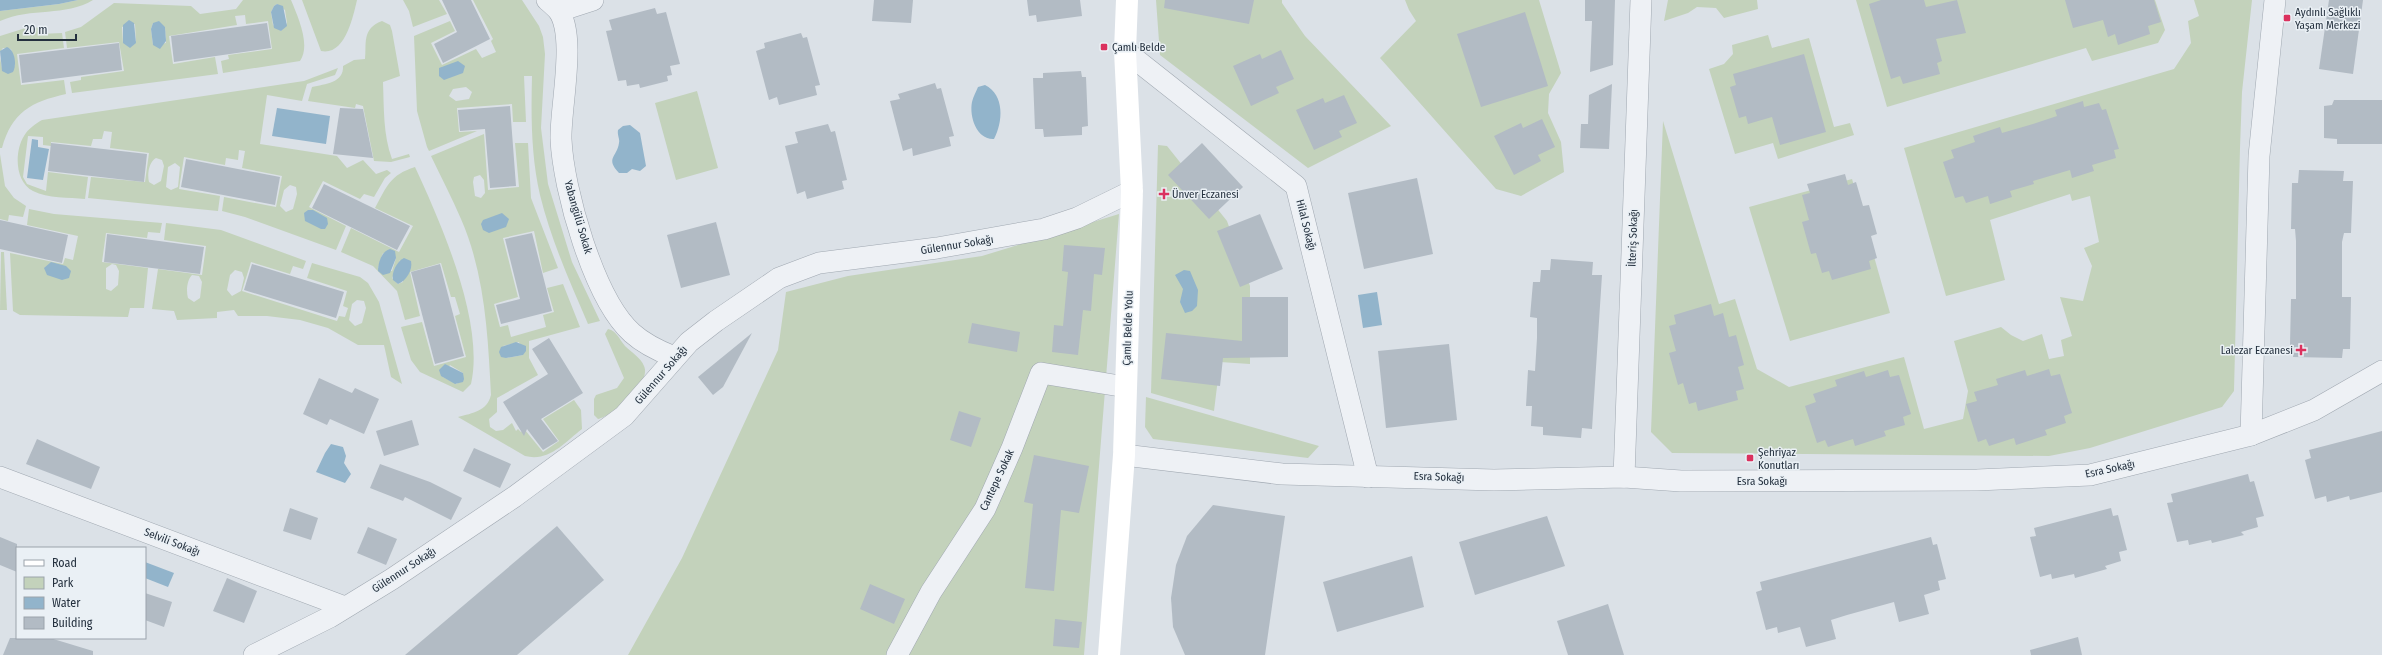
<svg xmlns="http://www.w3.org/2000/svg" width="2382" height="655" font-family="'Fira Sans Condensed',sans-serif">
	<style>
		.green { fill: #c3d2bb; fill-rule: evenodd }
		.water { fill: #92b4cb }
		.building { fill: #b2bbc4 }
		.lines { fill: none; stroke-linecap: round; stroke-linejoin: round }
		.street-casing { stroke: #a0a8b1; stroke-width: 22 }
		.street { stroke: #eef1f5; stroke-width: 21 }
		.secondary { stroke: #fff; stroke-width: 22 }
		.poi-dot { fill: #db315e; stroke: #eaf0f5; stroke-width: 1.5 }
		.labels { text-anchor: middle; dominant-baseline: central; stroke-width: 3; stroke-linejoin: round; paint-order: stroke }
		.poi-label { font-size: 11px; fill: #24303e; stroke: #eaf0f5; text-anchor: start }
		.street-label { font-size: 11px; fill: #24303e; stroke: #eaf0f5 }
	</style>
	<rect width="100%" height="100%" fill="#dbe1e7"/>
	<g class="green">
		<path d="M78 0H93C65 17 32 7 0 21V11L59 4Z"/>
		<path d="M243 0H291C298 17 311 45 300 61L223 73 221 61 229 59 228 55 272 49 268 21 246 24 245 15 235 16 237 25 169 36 173 64 215 57 218 74 72 93 70 82 81 80V77L124 71 119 42 67 48 65 32 81 27 114 3 191 6 200 14 236 9ZM277 4 285 10 287 23 281 31 273 25 271 12 274 6ZM153 23 165 27 166 43 153 45 151 29ZM135 24 136 41 123 43 122 27Z"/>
		<path d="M302 0H357C353 17 345 56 321 51Z"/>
		<path d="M403 0H439L447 14 413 27 409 11Z"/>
		<path d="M473 0H522L539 26 543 37 545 54 541 128 548 184 572 262 600 321 588 324C570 282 551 240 540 195 531 156 531 116 532 76H524L526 122H513L512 104 457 108 459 132 477 131 429 151 427 147 417 111 414 36 450 21 455 31 431 43 442 65 476 49 482 58 496 52 491 41 493 39ZM466 87 472 92 469 99 456 101 449 96 453 89Z"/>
		<path d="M1156 0H1282V3L1305 36 1391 126 1308 168 1160 55Z"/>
		<path d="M1405 0H1539L1561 73 1549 94 1548 113 1561 142 1564 172 1521 196 1496 189 1380 58 1416 21 1409 10Z"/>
		<path d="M1668 0H1757L1758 9 1724 18 1716 8 1697 7 1688 13 1664 21Z"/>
		<path d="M1856 0H2155L2165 30 2158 43 2092 61 2086 48 1887 107Z"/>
		<path d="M2194 0H2252L2242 92 2240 148 2234 391 2222 407 2090 448 2049 456 1672 453 1651 432 1663 121 1719 304 1735 299 1757 369 1789 387 1904 357 1924 429 1963 419 1968 391 1954 341 2001 327 2011 335 2023 341 2042 334 2049 359 2064 356 2061 340 2072 336 2060 297 2083 301 2092 266 2084 248 2099 242 2090 196 2072 201 2070 194 1990 220 2005 280 1946 296 1904 148 2174 69 2191 43 2188 21 2199 16Z"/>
		<path d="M382 21 390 25 392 31 400 76 383 82C384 107 383 135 392 159L409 154 410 157 391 162 374 161 363 106 356 104 355 108 308 101 312 87C325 84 344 83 343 66L354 60 365 59C367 45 361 29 382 21Z"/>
		<path d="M32 26 38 28 39 34 62 33 64 48 17 54 21 85 64 80 66 94C31 102 12 112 2 148H0V58L2 68 15 66 11 49 3 48 0 52V36Z"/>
		<path d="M1768 35 1772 48 1809 38 1834 127 1850 123 1854 135 1778 159 1773 143 1735 154 1709 69 1724 64 1733 54 1732 45Z"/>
		<path d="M338 68 335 75 307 84 302 101 267 95 260 144 337 156 347 168 363 160 376 174 387 170 391 173 385 178 374 197 364 194 360 199 323 181 309 207 346 226 336 250 245 217 222 211 224 197 276 207 282 176 242 168 245 151 239 150 238 160 226 158 225 165 184 157 179 189 220 196 218 211 88 198 91 177 145 182 149 153 110 148 112 132 104 131 102 139H93L91 146 51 142V146L43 145V137L28 136 23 177 27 184 46 191 48 172 88 177 85 199C69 197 48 199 33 191 15 182 14 152 24 136 28 129 35 124 42 120L304 81ZM156 158 162 160 164 166 161 181 154 185 149 182C147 174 149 162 156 158ZM175 163 180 167 178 187 171 190 166 187 168 167ZM290 185 296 187 297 194 293 209 286 212 280 206 284 190Z"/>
		<path d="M697 91 718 168 676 180 655 103Z"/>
		<path d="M484 134 488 190 519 187 515 143H528L531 198 558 268 543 273 534 231 503 238 518 297 494 304 500 327 508 325 511 337 546 327 543 315 554 312 547 288 563 284 580 327 529 341V358L538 375 497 398V412L489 419 490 427 496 431 503 430 512 423 516 431 518 429 521 432 525 430 543 452 559 441 543 419 574 400 581 410 582 429C564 443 549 462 525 456L458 417C473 413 487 411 491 395 488 336 485 274 461 219 452 198 441 177 431 156ZM480 175 484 180 485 193 481 198 475 196 473 182 474 177ZM519 342 523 355 506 358 503 346Z"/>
		<path d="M1158 145 1167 146 1227 221 1250 286V364L1220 362 1214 411 1151 393Z"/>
		<path d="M0 154 5 186 14 198 26 206 23 217 9 215 8 221 0 219Z"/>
		<path d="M415 167C441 223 485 323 471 384L463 392 420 372 411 360 401 327 422 322 434 366 466 357 455 316 460 314 455 297H451L441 263 410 272 420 316 405 320 397 291 373 266 341 252 351 228 399 252 413 226 375 208C387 186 390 175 415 167ZM383 253 396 258 392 271 378 268ZM400 260 403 282 398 284 392 278ZM450 365 463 373 457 384 443 377Z"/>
		<path d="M1852 179 1890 313 1790 341 1749 207Z"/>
		<path d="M29 209 54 214 162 223 160 233 148 232 147 238 106 233 102 262 148 268 144 308H130L128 317 20 315 13 311 10 253 63 264 65 258 73 260 78 236 27 225ZM112 264 116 265 119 271 118 285 111 291 106 289V268Z"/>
		<path d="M1119 214 1084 655H628L682 558 778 350 786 292 848 276 982 256Z"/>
		<path d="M166 223 221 230 306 261 303 269 293 266 290 274 251 262 242 291 337 321 339 316 345 317 348 308 343 306 347 291 307 278 312 263 360 277 368 283 379 302 402 384 391 377 384 345H358L328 328 300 320 267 316H238L234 310 217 312V318L177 320 174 311 152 309 158 269 202 275 206 246 164 240ZM235 270 242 272 244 278 241 291 232 296 227 290 230 275ZM192 275 199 276 202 282 200 298 194 302 188 298C186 291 187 280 192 275ZM357 300 364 301 366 308 362 323 355 326 349 320 352 304Z"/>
		<path d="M1 252H4L7 310H0Z"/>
		<path d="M608 329C617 331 619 339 625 346 631 352 641 358 644 366 652 383 613 416 598 419L594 415V399L596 395 617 388 624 378 605 334Z"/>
		<path d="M1146 397 1319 446 1308 458 1153 439 1145 427Z"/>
	</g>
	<g class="water">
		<path d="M0 0H78L59 4 0 11Z"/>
		<path d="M277 4 283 6 287 26 281 31 274 28 271 12 274 6Z"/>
		<path d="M129 20 134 23 136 43 130 48 123 43V25Z"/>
		<path d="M159 21 165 27 166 41 160 49 153 45 151 29 153 23Z"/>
		<path d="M7 47C15 50 17 65 13 72L8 74 2 71 0 51Z"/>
		<path d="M458 61 465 66 463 73 444 80 439 76V68Z"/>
		<path d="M985 85C1005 95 1003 122 994 139 977 140 969 117 972 102 973 97 976 92 978 87Z"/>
		<path d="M277 108 330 116 326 144 272 136Z"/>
		<path d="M630 125 640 133 646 166 640 171 632 169 627 173H619C605 158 617 157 619 143 620 139 617 135 618 130L623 126Z"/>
		<path d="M32 139 38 140V147L49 149 43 180 27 178Z"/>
		<path d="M313 210 327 218 328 224 325 229H321L305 221 304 213 308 210Z"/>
		<path d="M502 213 509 219 506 227 489 233 483 230 481 224 483 220Z"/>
		<path d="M390 249 395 251 396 258 390 273 383 275 378 271C378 262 382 251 390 249Z"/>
		<path d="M404 258 411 261C413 270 406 281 398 284L393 280C391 273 397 261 404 258Z"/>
		<path d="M51 262 66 266 71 271 69 278 62 280 47 275 44 268Z"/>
		<path d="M1184 270 1190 271 1198 290 1197 306 1192 311 1185 313 1180 302 1183 289 1175 275Z"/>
		<path d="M1377 292 1382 325 1363 328 1358 295Z"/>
		<path d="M516 342 526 346V351L523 355 506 358 501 357 499 352 501 347Z"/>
		<path d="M445 364 463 373 464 379 463 382 455 384 441 376 439 370Z"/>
		<path d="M331 444 343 447 346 456 344 463 351 474 345 483 316 472 325 453Z"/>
		<path d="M145 562 174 573 168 587 145 578Z"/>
	</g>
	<g class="building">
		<path d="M442 0H471L490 39 443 63 434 44 457 32Z"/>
		<path d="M874 0H913L911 23 872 21Z"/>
		<path d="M1027 0H1080L1082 16 1037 22 1036 15 1029 16Z"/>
		<path d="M1165 0H1254L1249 24 1164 8Z"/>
		<path d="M1585 0H1615L1613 65 1590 72 1592 21H1585Z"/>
		<path d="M1881 0H1924L1926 7 1957 0 1966 33 1936 39 1942 61 1937 63 1940 74 1903 84 1900 76 1891 79 1869 4Z"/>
		<path d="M2065 0H2154L2161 22 2148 26 2150 34 2118 45 2115 34 2108 37 2103 20 2073 28Z"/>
		<path d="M2329 0H2363L2353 74 2319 69Z"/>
		<path d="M655 8 657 14 666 12 680 64 670 66 672 75 667 76 668 81 640 88 639 84 627 86 626 80 618 81 606 31 612 30 609 20Z"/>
		<path d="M1525 12 1548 86 1481 107 1457 34Z"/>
		<path d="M267 23 271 48 174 62 171 36Z"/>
		<path d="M801 33 803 38 807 37 820 85 815 86 817 95 779 105 777 97 769 100 756 51 765 48 764 43Z"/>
		<path d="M119 43 122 70 22 83 19 55Z"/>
		<path d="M1281 50 1294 79 1276 87 1279 93 1251 106 1233 66 1260 54 1262 59Z"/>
		<path d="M1804 54 1826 132 1780 145 1772 117 1748 124 1746 116 1739 118 1730 87 1736 85 1733 74Z"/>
		<path d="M1081 71 1082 77H1086L1088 126 1082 127V135L1044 137 1043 129H1035L1033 78H1043V73Z"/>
		<path d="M935 83 937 89 941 88 954 136 949 137 951 146 913 156 912 148 903 151 890 101 900 99 898 94Z"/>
		<path d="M1612 84 1609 149 1580 148 1581 124H1588L1589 95Z"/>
		<path d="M1344 95 1357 123 1339 131 1342 137 1314 150 1296 110 1323 98 1325 103Z"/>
		<path d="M2334 100H2382V144H2337V139L2324 138V106L2332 105Z"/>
		<path d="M2083 101 2084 107 2099 103 2102 110 2106 109 2119 149 2114 150 2116 158 2092 165 2094 171 2072 178 2070 170 2033 181 2034 184 2010 191 2012 197 1990 204 1988 196 1966 203 1963 196 1955 198 1943 162 1954 158 1951 150 1975 142 1973 136 2000 127 2002 133 2033 124 2057 116 2055 110Z"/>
		<path d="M510 106 516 186 490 188 485 129 460 131 458 110Z"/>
		<path d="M340 108 363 109 373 158 333 154Z"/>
		<path d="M1542 119 1555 147 1538 155 1541 161 1514 175 1494 136 1521 123 1523 128Z"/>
		<path d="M828 124 831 132 835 131 847 180 842 181 844 189 807 199 805 191 797 194 785 146 798 143 795 132Z"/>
		<path d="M51 143 147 154 144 182 48 171Z"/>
		<path d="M1202 143 1243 187 1209 219 1168 175Z"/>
		<path d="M186 159 280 177 275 205 181 187Z"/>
		<path d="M2299 170 2344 171 2343 181H2353L2351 233H2344L2342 242V297H2351L2350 349H2343L2342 358 2293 357 2294 345H2290L2291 299H2296V241L2295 229H2291L2292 183H2298Z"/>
		<path d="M1845 174 1848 185 1856 182 1863 206 1869 205 1877 234 1871 236 1877 258 1869 261 1871 269 1832 280 1829 271 1822 273 1816 253 1811 254 1802 222 1809 220 1802 195 1810 193 1807 184Z"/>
		<path d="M1417 178 1433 254 1364 269 1348 193Z"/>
		<path d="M324 184 410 226 397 250 312 208Z"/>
		<path d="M1260 214 1283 269 1240 287 1217 231Z"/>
		<path d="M0 220 68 235 62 263 0 249Z"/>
		<path d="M716 222 730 275 681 288 667 235Z"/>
		<path d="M532 233 552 311 501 324 496 305 520 299 505 239Z"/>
		<path d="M107 234 204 247 200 274 104 262Z"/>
		<path d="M1064 245 1105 248 1102 275 1094 274 1091 311 1083 310 1078 355 1052 352 1054 325 1063 326 1068 272 1062 271Z"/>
		<path d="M1551 259 1593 262 1592 275H1602L1592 429 1582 428 1581 438 1543 435V427L1531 426 1532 406H1526L1528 370 1535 371 1537 338V318L1530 317 1533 282H1540L1541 270H1550Z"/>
		<path d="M252 264 344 292 336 318 244 290Z"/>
		<path d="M440 264 464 356 435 364 411 272Z"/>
		<path d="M1242 297H1288V357L1223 358 1220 386 1161 379 1166 333 1242 341Z"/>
		<path d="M1711 304 1714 316 1723 313 1729 337 1736 335 1744 365 1738 367 1744 389 1736 391 1738 400 1698 411 1696 402 1689 404 1683 383 1678 385 1669 353 1676 351 1669 326 1676 324 1674 315Z"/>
		<path d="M972 323 1020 332 1017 352 968 343Z"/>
		<path d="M752 333 723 387 713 395 698 377Z"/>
		<path d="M549 338 583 393 541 419 558 441 543 450 527 429 524 436 503 402 548 374 532 349Z"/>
		<path d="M1449 344 1457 420 1386 428 1378 351Z"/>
		<path d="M2049 369 2051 376 2060 374 2072 413 2064 416 2066 423 2045 430 2047 435 2016 445 2014 438 1989 446 1986 439 1978 442 1966 404 1977 401 1974 392 1998 385 1996 379 2025 370 2027 376Z"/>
		<path d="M1888 370 1890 377 1899 375 1911 414 1903 417 1905 425 1884 431 1886 436 1855 446 1853 439 1828 447 1825 440 1817 443 1805 406 1816 402 1813 394 1837 386 1835 380 1864 371 1866 377Z"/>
		<path d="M319 378 352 393 355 388 379 399 364 434 330 419 327 425 303 414Z"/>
		<path d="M959 411 981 418 971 447 950 440Z"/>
		<path d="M412 420 419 445 384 456 376 431Z"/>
		<path d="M2382 431V492L2350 500 2349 496 2327 502 2326 496 2315 499 2305 460 2311 458 2309 450Z"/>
		<path d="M37 439 100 467 91 489 26 464Z"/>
		<path d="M474 448 511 464 500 488 463 471Z"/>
		<path d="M1034 455 1089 466 1079 513 1061 510 1054 591 1025 588 1033 504 1024 502Z"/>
		<path d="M380 464 430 482 462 498 451 520 405 497 403 501 370 488Z"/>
		<path d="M2248 474 2250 482 2254 481 2264 516 2256 518 2258 527 2241 532 2244 535 2212 543 2211 540 2189 545 2188 540 2177 542 2167 503 2173 502 2171 494Z"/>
		<path d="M1213 505 1285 516 1265 655H1185L1173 627 1171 598 1176 565 1187 536Z"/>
		<path d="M290 508 318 518 311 540 283 531Z"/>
		<path d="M2111 508 2113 516 2118 515 2127 550 2119 552 2121 561 2105 566 2107 569 2075 578 2074 574 2052 579 2051 574 2040 577 2030 537 2036 536 2034 528Z"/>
		<path d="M1547 516 1565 566 1475 595 1459 542Z"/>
		<path d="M557 526 604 580 517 655H405Z"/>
		<path d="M368 527 397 539 386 565 357 553Z"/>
		<path d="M0 537 17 544V572L0 565Z"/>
		<path d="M1931 537 1933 545 1937 544 1946 579 1938 581 1940 590 1924 595 1929 614 1899 622 1894 602 1847 615 1831 620 1836 639 1806 647 1800 627 1778 633 1777 627 1766 630 1756 592 1762 590 1760 582Z"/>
		<path d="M1412 556 1424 607 1337 632 1323 582Z"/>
		<path d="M227 578 257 591 244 623 213 611Z"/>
		<path d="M870 584 905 599 894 624 860 609Z"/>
		<path d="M145 593 172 602 164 627 145 620Z"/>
		<path d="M1608 604 1624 655H1568L1557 621Z"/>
		<path d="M1055 619 1082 622 1079 648 1053 646Z"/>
		<path d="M2078 637 2082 655H2031L2030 650Z"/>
		<path d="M10 638H50L93 651V655H3Z"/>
	</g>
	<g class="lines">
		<defs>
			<g id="street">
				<path d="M547 0C551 3 555 7 558 10 577 35 560 108 561 139 563 189 594 299 632 333 644 344 659 351 674 357"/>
				<path d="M559 11 593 0"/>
				<path d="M1125 51 1296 186 1368 477"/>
				<path d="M2251 435 2259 156 2275 0"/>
				<path d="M1124 455 1282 474 1494 480 1624 477 1681 481 1977 480 2090 475 2251 435 2314 410 2382 371"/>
				<path d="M0 477 345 607"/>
				<path d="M1624 477 1641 0"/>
				<path d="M254 655 330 617 392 579 514 497 624 416 689 342 716 321 779 278 819 263 937 248 1044 229 1077 218 1132 191"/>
				<path d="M897 655 931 592 985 509 1012 448 1041 373 1126 387"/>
			</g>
		</defs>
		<use href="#street" class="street-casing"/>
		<use href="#street" class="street"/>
		<path class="secondary" d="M1109 655 1124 455 1132 191 1125 51 1127 0"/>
	</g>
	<g class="poi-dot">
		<rect x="2283" y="14" width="8" height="8" rx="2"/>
		<rect x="1100" y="43" width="8" height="8" rx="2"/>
		<path d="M1162 188h4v4h4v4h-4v4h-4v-4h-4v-4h4z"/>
		<path d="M2299 344h4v4h4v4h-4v4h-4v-4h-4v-4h4z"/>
		<rect x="1746" y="454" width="8" height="8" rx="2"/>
	</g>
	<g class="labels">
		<g class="poi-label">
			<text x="2295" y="12">Aydınlı Sağlıklı<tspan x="2295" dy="13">Yaşam Merkezi</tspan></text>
			<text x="1112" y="47">Çamlı Belde</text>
			<text x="1172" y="194">Ünver Eczanesi</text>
			<text x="2293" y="350" text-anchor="end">Lalezar Eczanesi</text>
			<text x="1758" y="452">Şehriyaz<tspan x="1758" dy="13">Konutları</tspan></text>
		</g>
		<g class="street-label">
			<text transform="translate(578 217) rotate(74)">Yabangülü Sokak</text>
			<text transform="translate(1306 225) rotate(76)">Hilal Sokağı</text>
			<text transform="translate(1633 238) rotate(-88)">İlteriş Sokağı</text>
			<text transform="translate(957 245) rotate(-9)">Gülennur Sokağı</text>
			<text transform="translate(1128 328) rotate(-88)">Çamlı Belde Yolu</text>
			<text transform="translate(661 375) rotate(-49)">Gülennur Sokağı</text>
			<text transform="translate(2110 469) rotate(-12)">Esra Sokağı</text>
			<text transform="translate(1439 477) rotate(2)">Esra Sokağı</text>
			<text transform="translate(997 480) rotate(-65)">Cantepe Sokak</text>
			<text x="1762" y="481">Esra Sokağı</text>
			<text transform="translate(172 542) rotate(21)">Selvili Sokağı</text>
			<text transform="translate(404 570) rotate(-33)">Gülennur Sokağı</text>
		</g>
	</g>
	<rect x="16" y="547" width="130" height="92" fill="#eaf0f5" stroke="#9ba3ac"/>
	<rect x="24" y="560" width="20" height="6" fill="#ffffff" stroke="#9ba3ac"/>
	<text x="52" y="567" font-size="12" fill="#24303e">Road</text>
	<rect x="24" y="577" width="20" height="12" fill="#c3d2bb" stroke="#9ba3ac"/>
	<text x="52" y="587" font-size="12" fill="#24303e">Park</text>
	<rect x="24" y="597" width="20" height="12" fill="#92b4cb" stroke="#9ba3ac"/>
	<text x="52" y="607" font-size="12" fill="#24303e">Water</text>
	<rect x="24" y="617" width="20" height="12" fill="#b2bbc4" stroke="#9ba3ac"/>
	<text x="52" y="627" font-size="12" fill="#24303e">Building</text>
	<path d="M18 34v6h58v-6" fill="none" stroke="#24303e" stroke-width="2"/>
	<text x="24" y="34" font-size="12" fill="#24303e" stroke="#eaf0f5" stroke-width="3" paint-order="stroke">20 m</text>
</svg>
